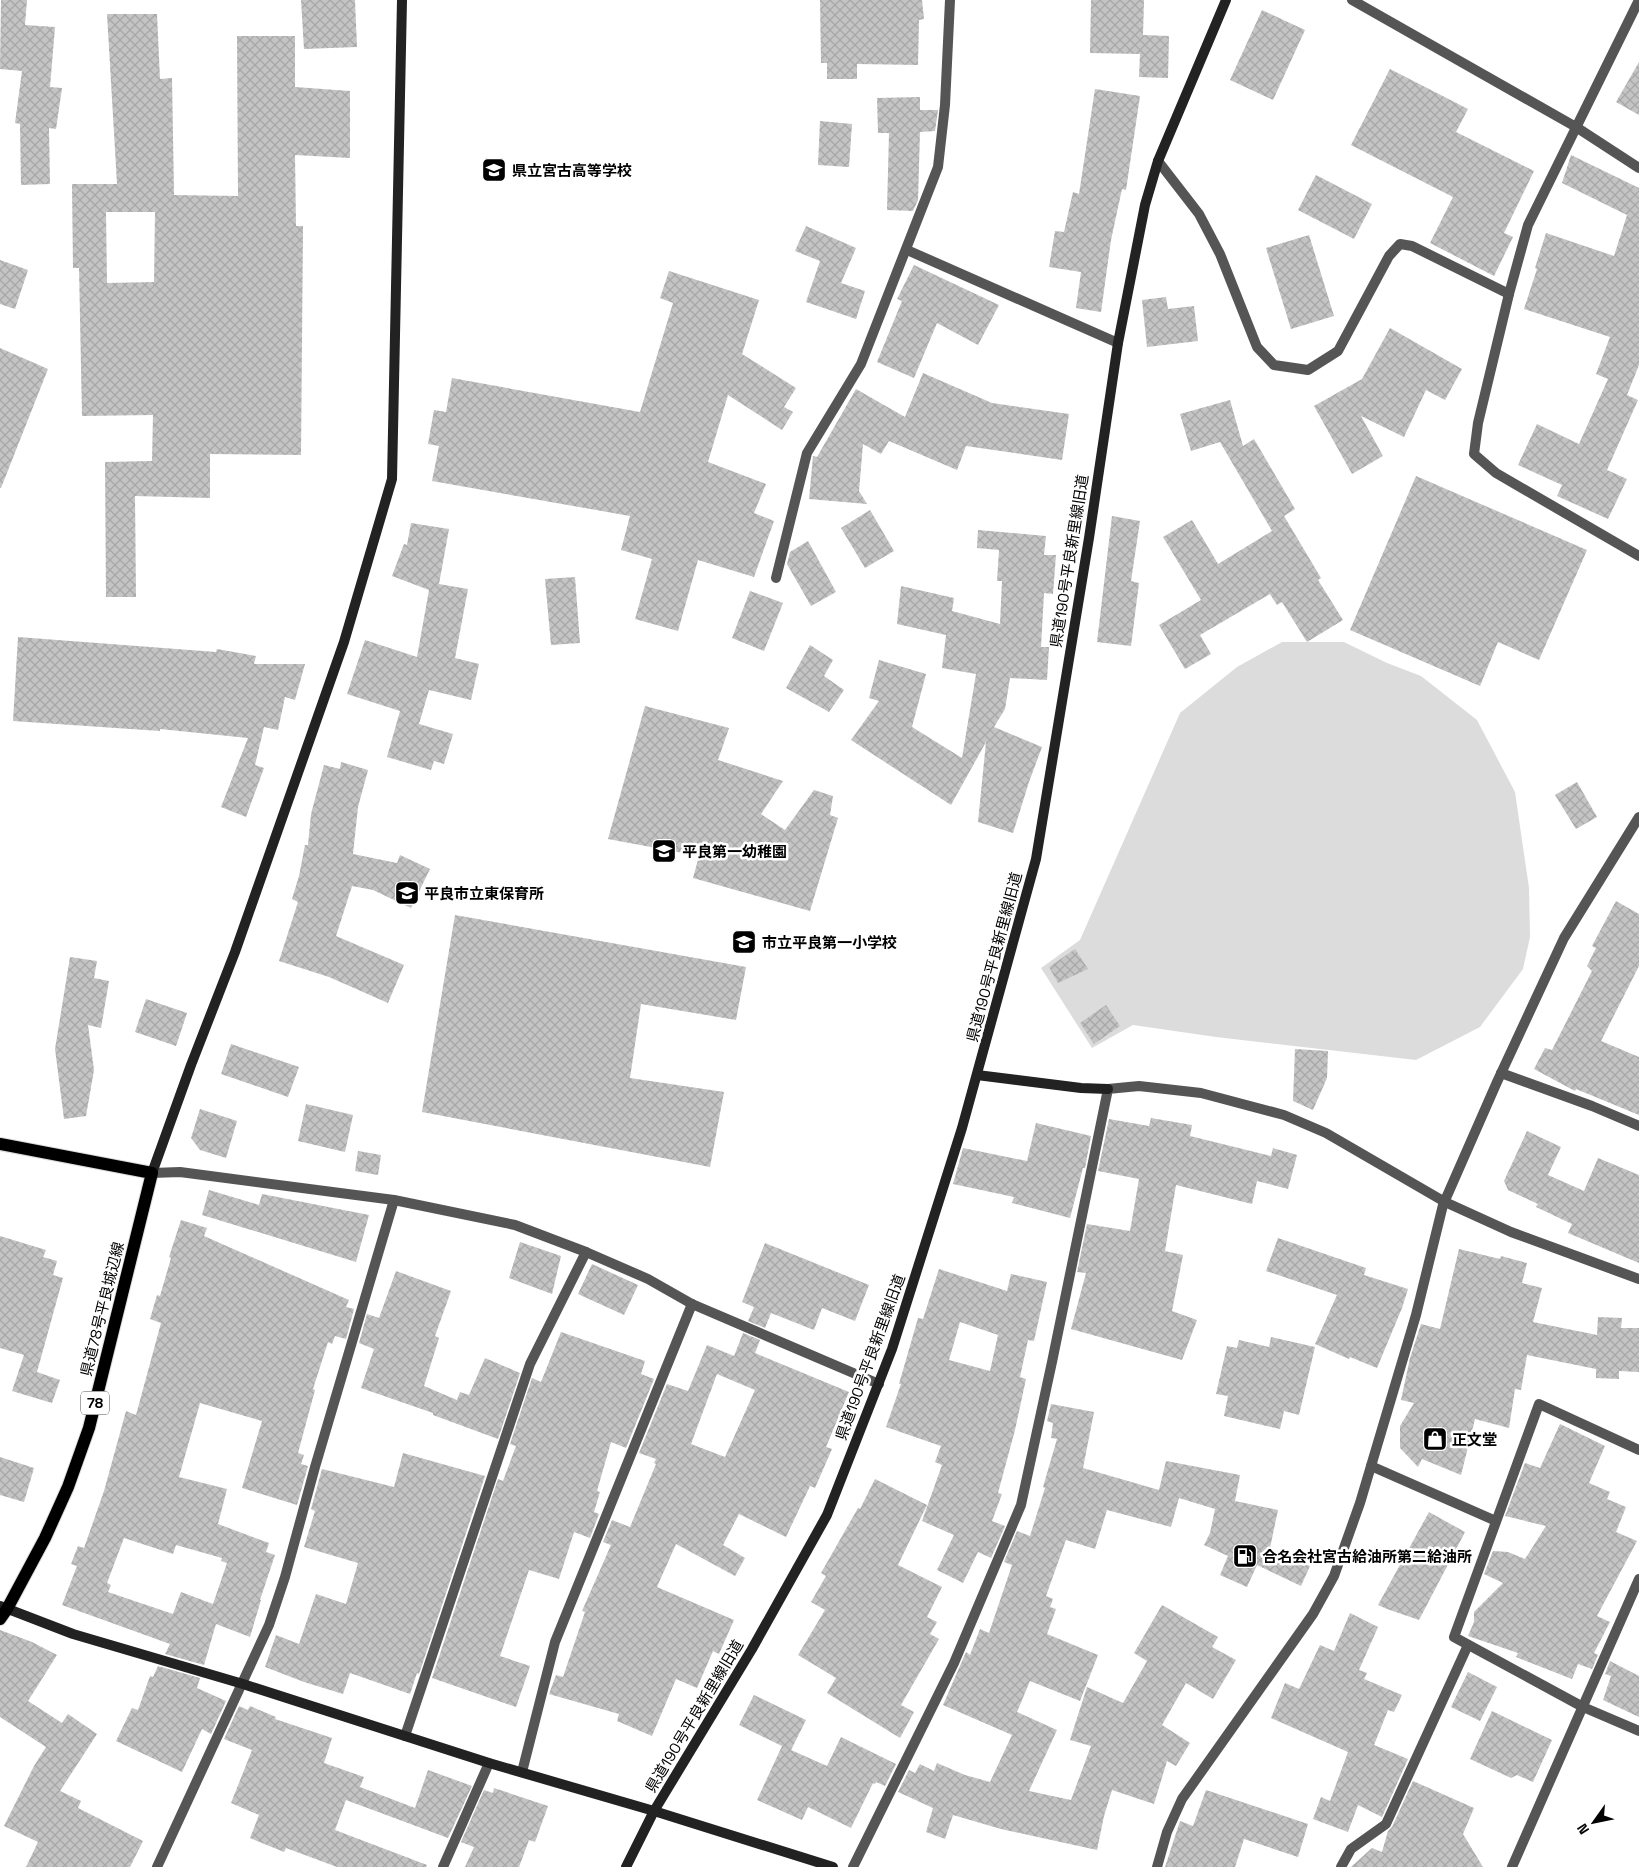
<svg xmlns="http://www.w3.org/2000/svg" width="1639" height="1867" font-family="'Space Grotesk','Noto Sans JP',sans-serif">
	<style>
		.garden { fill: #dcdcdc }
		.building { fill: url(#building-cross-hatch); fill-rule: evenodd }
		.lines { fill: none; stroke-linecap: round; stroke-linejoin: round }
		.primary-casing { stroke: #dbdbdb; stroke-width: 14 }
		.street { stroke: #555; stroke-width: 10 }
		.secondary { stroke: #222; stroke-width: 10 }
		.primary { stroke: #000; stroke-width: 12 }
		.labels { text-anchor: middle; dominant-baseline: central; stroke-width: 5; stroke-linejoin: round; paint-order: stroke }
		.shield { fill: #fff; stroke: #4c4c4c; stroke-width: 1 }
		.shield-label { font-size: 14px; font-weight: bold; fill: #000 }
		.poi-label { font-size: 15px; font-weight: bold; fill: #000; stroke: #fff; text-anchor: start }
		.street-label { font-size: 15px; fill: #000; stroke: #fff }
	</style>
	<defs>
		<pattern id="building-cross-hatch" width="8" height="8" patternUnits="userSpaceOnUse" patternTransform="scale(1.25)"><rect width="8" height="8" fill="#c4c4c4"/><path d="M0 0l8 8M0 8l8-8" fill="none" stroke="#a7a7a7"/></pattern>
	</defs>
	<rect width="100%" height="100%" fill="#fff"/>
	<path class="garden" d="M1282 642H1344L1387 663 1421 676 1477 720 1515 792 1529 888 1530 937 1523 969 1480 1027 1416 1060 1216 1037 1133 1025 1092 1048 1041 968 1080 940 1180 713 1237 667Z"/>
	<g class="building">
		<path d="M1 0H27L25 25 55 27 50 87 62 88 56 129 49 128 50 184 21 185 20 124 15 123 22 71 0 69Z"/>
		<path d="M301 0H355L357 47 304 49Z"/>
		<path d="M820 0H922L924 19 919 20 918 65 857 64V79H827V63H821Z"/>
		<path d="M1091 0H1144L1143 35 1169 36 1168 78 1139 77 1140 54 1090 53Z"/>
		<path d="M1262 10 1305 30 1273 100 1230 80Z"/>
		<path d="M107 14H157L160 79 172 78 174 195 238 196 237 36H295V87L350 91V158L295 155 296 226H303L301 455 210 454V498L135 496 136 597H106L105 462 152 461 153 415 82 416 79 268H73L72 184H117ZM106 212H155L154 282 107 283Z"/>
		<path d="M1639 62V115L1616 102Z"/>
		<path d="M1390 69 1468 109 1456 132 1534 171 1504 233 1513 237 1494 276 1430 243 1453 197 1351 145Z"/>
		<path d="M1095 89 1140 96 1126 190 1122 189 1111 240 1101 312 1076 308 1081 272 1049 267 1055 231 1064 232 1073 192 1079 194Z"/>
		<path d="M920 97V110H938L935 131 920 132 918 200 913 211 887 210 889 133H878L877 98Z"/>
		<path d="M820 121 852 124 849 167 818 165Z"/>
		<path d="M1571 155 1639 188V365L1627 395 1638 400 1607 470 1627 479 1608 519 1557 496 1562 485 1518 465 1537 424 1579 444 1608 379 1596 374 1610 337 1524 309 1537 269 1535 268 1546 233 1614 256 1627 215 1562 183Z"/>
		<path d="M1316 175 1372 204 1354 239 1298 210Z"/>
		<path d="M806 226 856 248 841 283 865 291 856 319 806 302 820 261 795 251Z"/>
		<path d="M1309 235 1334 316 1291 329 1266 248Z"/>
		<path d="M0 260 28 270 15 309 0 304Z"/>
		<path d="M914 265 999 305 978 345 937 323 914 378 877 362 902 301 897 299Z"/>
		<path d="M669 271 759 300 742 354 796 388 784 407 793 412 782 430 728 395 708 462 766 484 754 513 774 521 754 577 698 560 678 631 635 619 652 559 621 550 630 516 432 481 439 446 428 444 434 410 446 412 452 378 640 412 673 303 660 298Z"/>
		<path d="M1166 297 1168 309 1194 306 1198 341 1147 347 1142 300Z"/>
		<path d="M1390 328 1462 369 1445 400 1426 390 1404 437 1361 416 1383 456 1352 474 1314 406 1362 379Z"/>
		<path d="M0 348 48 369 1 488H0Z"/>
		<path d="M923 373 992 403 1069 414 1062 460 966 446 957 470 889 441 881 454 863 444 859 491 867 504 809 499 813 456 817 457 856 389 905 417Z"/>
		<path d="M1230 400 1243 446 1254 439 1295 509 1284 516 1321 578 1318 580 1343 620 1307 642 1282 602 1277 605 1270 594 1200 635 1211 654 1185 669 1159 625 1201 600 1163 537 1192 520 1218 564 1272 531 1220 442 1191 451 1180 414Z"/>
		<path d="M1416 476 1587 550 1539 660 1498 642 1480 686 1350 630Z"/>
		<path d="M870 510 894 551 865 568 841 528Z"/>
		<path d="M1112 516 1140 521 1131 581 1139 583 1131 646 1097 642Z"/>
		<path d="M411 523 449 529 439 584 468 589 455 658 479 664 471 700 429 690 419 724 453 734 444 764 434 761 431 770 387 757 400 711 347 694 365 640 417 657 429 590 392 576 404 544 407 545Z"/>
		<path d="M978 530 1046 536 1044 555H1056L1053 594 1044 593 1041 647H1049L1047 680 1010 678 1005 709 994 727 1042 747 1029 782 1013 833 978 822 986 742 951 805 851 740 879 701 869 698 879 660 926 674 912 727 962 758 976 674 942 668 946 635 897 624 901 586 954 598 952 611 1000 624 1002 581H997L999 550 977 548Z"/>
		<path d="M808 541 836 592 811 606 787 564 790 552Z"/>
		<path d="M575 577 580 643 551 645 545 579Z"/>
		<path d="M750 591 783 603 764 651 732 638Z"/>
		<path d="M18 637 216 652 217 649 256 656 254 664H305L295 700 285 697 278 730 264 727 255 765 264 768 246 817 221 807 248 738 160 729V731L13 721Z"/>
		<path d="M810 645 833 660 824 676 844 690 829 712 786 688Z"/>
		<path d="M645 706 729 728 718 760 783 781 761 814 785 830 814 790 833 796 830 815 838 818 810 911 693 878 699 856 608 839Z"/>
		<path d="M341 762 368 770 358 807 353 854 397 863 400 855 430 869 411 908 373 890 352 886 336 936 404 965 388 1003 329 977 279 961 298 902 292 899 299 876 305 845H308L311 814 324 765 340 769Z"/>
		<path d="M1577 782 1597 817 1576 829 1555 795Z"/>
		<path d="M1616 901 1639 914V966L1601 1041 1639 1057V1115L1576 1089 1575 1091 1534 1069 1545 1048 1552 1050 1592 971 1587 966 1596 948 1592 946Z"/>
		<path d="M455 915 746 967 736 1020 641 1004 630 1078 724 1092 710 1167 422 1112Z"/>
		<path d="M1075 949 1088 969 1058 983 1049 967Z"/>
		<path d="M70 957 97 961 94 978 109 981 101 1028 88 1025 94 1070 86 1116 64 1119 55 1049Z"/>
		<path d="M146 999 187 1013 176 1046 135 1032Z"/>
		<path d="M1106 1005 1120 1026 1094 1044 1080 1023Z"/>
		<path d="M231 1044 299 1067 288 1097 221 1074Z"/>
		<path d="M1295 1049 1328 1051 1327 1078 1313 1110 1293 1101Z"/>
		<path d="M306 1104 353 1115 345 1152 298 1141Z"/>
		<path d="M200 1109 237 1121 226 1158 200 1150 191 1138Z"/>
		<path d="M1151 1118 1192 1125 1190 1136 1271 1156 1273 1148 1297 1155 1288 1189 1257 1181 1252 1204 1176 1185 1165 1251 1183 1255 1172 1311 1197 1320 1182 1360 1071 1329 1086 1273 1077 1272 1087 1224 1130 1231 1139 1179 1098 1171 1109 1119 1149 1126Z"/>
		<path d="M1036 1123 1091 1136 1085 1168H1083L1070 1218 1012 1203 1014 1197 953 1184 963 1148 1027 1161Z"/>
		<path d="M1527 1131 1561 1147 1548 1175 1584 1191 1598 1158 1639 1175V1263L1568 1233 1572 1224 1536 1207 1538 1204 1508 1190 1504 1181Z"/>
		<path d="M358 1151 381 1155 378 1175 355 1171Z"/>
		<path d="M209 1190 259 1205 262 1194 369 1215 356 1262 202 1215Z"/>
		<path d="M181 1220 207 1228 204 1236 349 1300 346 1307 354 1309 346 1339 335 1336 332 1344 328 1342 313 1389 315 1390 298 1453 304 1455 301 1464 308 1466 297 1505 242 1488 262 1421 200 1403 179 1477 227 1489 218 1524 269 1543 266 1552 275 1555 260 1600H261L250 1637 216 1624 204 1665 165 1654 170 1644 62 1605 77 1566 71 1564 78 1546 84 1548 104 1491 126 1411 136 1415 161 1323 150 1319 157 1295 160 1296 171 1258 169 1257ZM124 1538 173 1554 176 1545 222 1558 221 1561 227 1563 213 1604 181 1592 173 1614 108 1592 111 1585 107 1583Z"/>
		<path d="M0 1236 46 1250 43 1257 57 1261 53 1275 63 1278 37 1372 60 1380 52 1403 12 1391 24 1355 0 1348Z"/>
		<path d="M1278 1238 1366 1268 1364 1275 1408 1289 1402 1308 1377 1368 1350 1357 1349 1359 1315 1344 1337 1295 1266 1271Z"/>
		<path d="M520 1242 561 1256 552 1294 509 1278Z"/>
		<path d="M765 1243 869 1285 855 1321 822 1308 814 1330 771 1313 765 1328 748 1321 754 1307 742 1302Z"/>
		<path d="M1459 1249 1500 1259 1501 1256 1527 1263 1522 1283 1542 1288 1533 1322 1597 1335 1598 1317 1622 1318 1621 1328H1639V1372L1619 1371V1379L1596 1378V1369L1527 1355 1521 1390 1515 1389 1509 1428 1475 1419 1461 1475 1422 1459 1418 1467 1400 1448V1426L1414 1403 1401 1400 1410 1358 1421 1324 1440 1329Z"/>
		<path d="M592 1264 638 1285 624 1315 578 1294Z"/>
		<path d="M939 1269 1007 1291 1011 1274 1047 1282 1034 1341 1028 1340 1020 1377 1026 1379 1015 1430 998 1493 1002 1494 992 1521 1005 1526 991 1558 978 1552 963 1583 937 1570 954 1535 922 1521 942 1465 935 1462 941 1446 886 1427 901 1384H899L918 1318 923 1319ZM960 1322 998 1335 990 1371 949 1360Z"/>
		<path d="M396 1271 451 1291 435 1336 439 1338 424 1386 457 1400 460 1392 469 1395 485 1358 520 1373 498 1439 433 1415V1413L361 1388 374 1349 359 1343 367 1314 379 1318Z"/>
		<path d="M561 1332 645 1361 641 1374 654 1379 626 1448 611 1442 597 1491 600 1492 594 1512 599 1514 590 1538 574 1532 559 1579 529 1570 500 1656 530 1666 516 1707 432 1678 498 1479 503 1481 516 1446 510 1444 532 1378 541 1382Z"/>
		<path d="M743 1333 760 1340 755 1353 849 1392 826 1447 832 1449 815 1488 810 1486 786 1537 739 1514 723 1545 745 1558 735 1576 676 1544 657 1587 734 1620 719 1654 713 1651 697 1688 676 1679 652 1736 617 1721 619 1714 549 1694 556 1675 563 1677 585 1612 582 1611 611 1545 603 1542 612 1520 630 1527 656 1464 654 1463 656 1459 639 1453 667 1384 688 1391 707 1345 734 1356ZM717 1374 755 1390 725 1457 691 1444Z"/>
		<path d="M1271 1337 1315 1347 1299 1415 1284 1411 1280 1429 1224 1416 1228 1396 1216 1394 1227 1346 1237 1348 1239 1340 1269 1347Z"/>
		<path d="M1051 1404 1094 1412 1083 1468 1159 1490 1166 1461 1240 1475 1235 1501 1278 1510 1270 1548 1310 1566 1301 1586 1257 1565 1247 1587 1220 1575 1228 1556 1204 1545 1210 1533 1215 1509 1179 1498 1171 1527 1107 1510 1095 1549 1066 1540 1046 1596 1053 1599 1050 1607 1056 1609 1047 1634 1098 1655 1080 1701 1030 1681 1017 1712 1057 1730 1029 1791 1071 1800 1091 1746 1070 1740 1087 1687 1123 1703 1147 1661 1134 1653 1162 1605 1218 1637 1212 1647 1236 1660 1213 1699 1186 1683 1162 1725 1190 1743 1176 1766 1167 1761 1154 1804 1112 1790 1104 1816 1097 1850 1001 1829 953 1815 945 1839 926 1832 933 1808 898 1792 909 1770 915 1773 920 1764 934 1771 937 1763 965 1775 990 1782 1012 1735 943 1705 966 1652 970 1655 980 1629 989 1633 1012 1565 1004 1562 1017 1531 1030 1536 1045 1488 1043 1487 1057 1439 1051 1438 1053 1423 1047 1421Z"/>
		<path d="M1560 1424 1605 1446 1589 1483 1610 1492 1607 1499 1626 1507 1616 1532 1637 1541 1597 1616 1610 1622 1594 1653 1598 1655 1592 1669 1578 1664 1572 1679 1516 1657 1518 1653 1468 1636 1474 1622V1612L1503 1583 1484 1574 1493 1551 1508 1552 1525 1559 1546 1526 1505 1516 1525 1463 1540 1468Z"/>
		<path d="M403 1453 485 1476 419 1674 417 1673 410 1694 350 1673 343 1694 304 1682 265 1667 276 1635 299 1644 316 1594 346 1604 358 1563 304 1547 315 1511 311 1509 322 1469 394 1487Z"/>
		<path d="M0 1457 34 1468 24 1502 0 1495Z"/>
		<path d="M875 1479 927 1505 898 1565 942 1587 927 1617 937 1622 930 1634 939 1639 901 1705 914 1712 900 1738 827 1693 836 1678 798 1655 825 1610 811 1602 826 1576 821 1573 858 1508 860 1509Z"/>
		<path d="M1429 1512 1465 1532 1419 1620 1387 1609 1378 1605Z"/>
		<path d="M1350 1613 1378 1627 1359 1670 1367 1673 1364 1679 1402 1695 1394 1712 1388 1710 1374 1745 1408 1759 1382 1817 1358 1805 1348 1832 1313 1819 1321 1797 1330 1801 1348 1752 1271 1718 1285 1683 1299 1689 1320 1645 1334 1651Z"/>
		<path d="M0 1630 32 1642 57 1655 28 1701 62 1723 68 1714 97 1734 60 1791 81 1801 78 1808 143 1841 130 1867H26L38 1842 4 1826 34 1766 46 1747 0 1717Z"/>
		<path d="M1610 1661 1639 1676V1717L1603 1700 1611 1676 1605 1674Z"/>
		<path d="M158 1666 200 1678 197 1688 226 1701 211 1734 202 1729 182 1772 116 1741 132 1708 138 1710 150 1676 153 1677Z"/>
		<path d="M1468 1672 1497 1687 1480 1721 1451 1707Z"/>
		<path d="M754 1695 806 1720 791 1750 827 1766 841 1737 896 1764 885 1786 876 1782 875 1784 873 1783 851 1828 808 1807 802 1820 757 1800 782 1746 739 1725Z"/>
		<path d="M239 1706 248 1710 250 1706 276 1717 275 1719 332 1738 324 1763 364 1777 360 1787 415 1808 428 1770 472 1786 448 1838 346 1800 335 1830 427 1865 426 1867H337L286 1848 284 1852 250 1838 259 1815 231 1803 252 1750 224 1739Z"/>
		<path d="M1492 1711 1552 1740 1533 1782 1517 1775 1511 1778 1470 1759Z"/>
		<path d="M1413 1781 1474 1808 1463 1834 1483 1867H1351L1372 1848 1382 1852 1388 1831 1392 1827Z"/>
		<path d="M494 1788 548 1806 535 1842 529 1840 519 1867H465L474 1847 461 1842 484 1790 493 1793Z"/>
		<path d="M1206 1790 1308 1824 1298 1857 1244 1839 1235 1867H1165L1180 1821 1193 1826Z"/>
	</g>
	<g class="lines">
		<defs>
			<path id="primary" d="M0 1144 152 1173 89 1428 68 1487 45 1538 7 1609 0 1619"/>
		</defs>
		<use href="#primary" class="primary-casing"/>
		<g class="street">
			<path d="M1352 0 1576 127 1639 168"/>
			<path d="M1639 0 1528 225 1509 294 1478 423 1474 454 1496 473 1639 556"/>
			<path d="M1158 161 1199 214 1220 254 1257 347 1274 365 1308 370 1338 351 1389 256 1400 244 1412 246 1509 294"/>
			<path d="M907 250 1118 343"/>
			<path d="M776 578 807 453 861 364 938 167 945 105 950 0"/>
			<path d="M1501 1073 1592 1106 1639 1126"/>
			<path d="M152 1173 180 1172 394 1200 515 1225 586 1252 648 1279 692 1304 879 1384"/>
			<path d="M1639 1450 1539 1404 1454 1637 1583 1707 1639 1731"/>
			<path d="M1371 1466 1496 1521"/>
			<path d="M405 1736 530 1364 586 1252"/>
			<path d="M522 1772 555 1642 692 1304"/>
			<path d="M157 1867 269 1625 285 1577 315 1467 394 1200"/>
			<path d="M443 1867 489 1763"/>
			<path d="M853 1867 954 1663 1021 1505 1052 1362 1108 1089 1139 1086 1201 1093 1284 1115 1326 1133 1445 1202 1511 1232 1639 1279"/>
			<path d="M1157 1867 1167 1832 1182 1799 1313 1614 1334 1576 1360 1503 1416 1315 1443 1205 1497 1082 1564 938 1639 817"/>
			<path d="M1341 1867 1351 1849 1386 1824 1468 1645"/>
			<path d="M1512 1867 1639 1579"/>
		</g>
		<g class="secondary">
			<path d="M977 1075 1081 1088 1108 1089"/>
			<path d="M152 1173 191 1065 235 952 344 642 392 479 402 0"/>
			<path d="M0 1606 73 1634 243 1684 489 1763 654 1811 833 1867"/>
			<path d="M626 1867 654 1811 752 1649 827 1515 892 1349 962 1128 1036 859 1089 538 1118 343 1145 205 1158 161 1226 0"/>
		</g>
		<use href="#primary" class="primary"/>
	</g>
	<defs>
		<symbol id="school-square" viewBox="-11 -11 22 22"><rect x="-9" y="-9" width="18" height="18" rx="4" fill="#000" stroke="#fff"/><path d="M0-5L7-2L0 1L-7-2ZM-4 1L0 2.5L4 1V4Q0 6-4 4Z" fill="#fff"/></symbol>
		<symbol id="shop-square" viewBox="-11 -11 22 22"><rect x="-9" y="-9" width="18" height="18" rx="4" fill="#000" stroke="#fff"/><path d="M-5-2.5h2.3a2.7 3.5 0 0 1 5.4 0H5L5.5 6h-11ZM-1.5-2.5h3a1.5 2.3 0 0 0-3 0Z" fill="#fff"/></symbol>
		<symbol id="fuel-square" viewBox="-11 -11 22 22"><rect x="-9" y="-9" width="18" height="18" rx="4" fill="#000" stroke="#fff"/><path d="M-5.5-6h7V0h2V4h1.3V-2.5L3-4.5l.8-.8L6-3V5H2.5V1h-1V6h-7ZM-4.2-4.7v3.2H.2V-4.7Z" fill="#fff"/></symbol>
	</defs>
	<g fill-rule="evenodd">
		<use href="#school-square" x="480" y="156" width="28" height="28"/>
		<use href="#school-square" x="650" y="837" width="28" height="28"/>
		<use href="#school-square" x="393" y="879" width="28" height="28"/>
		<use href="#school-square" x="730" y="928" width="28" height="28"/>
		<use href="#shop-square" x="1421" y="1425" width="28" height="28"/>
		<use href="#fuel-square" x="1231" y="1542" width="28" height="28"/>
	</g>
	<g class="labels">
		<rect class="shield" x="81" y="1391.5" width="28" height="23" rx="4"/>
		<g class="shield-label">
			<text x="95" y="1403">78</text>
		</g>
		<g class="poi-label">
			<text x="512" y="170">県立宮古高等学校</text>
			<text x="682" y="851">平良第一幼稚園</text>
			<text x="424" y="893">平良市立東保育所</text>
			<text x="762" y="942">市立平良第一小学校</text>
			<text x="1452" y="1439">正文堂</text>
			<text x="1262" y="1556">合名会社宮古給油所第二給油所</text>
		</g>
		<g class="street-label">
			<text transform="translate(1069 561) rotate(-81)">県道190号平良新里線旧道</text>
			<text transform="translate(994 957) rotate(-75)">県道190号平良新里線旧道</text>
			<text transform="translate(102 1309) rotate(-76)">県道78号平良城辺線</text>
			<text transform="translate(870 1357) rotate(-70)">県道190号平良新里線旧道</text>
			<text transform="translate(694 1716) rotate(-59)">県道190号平良新里線旧道</text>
		</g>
	</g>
	<g transform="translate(1594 1822) rotate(237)" stroke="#ffffff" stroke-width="4" paint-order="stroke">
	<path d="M0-4L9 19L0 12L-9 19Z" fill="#000000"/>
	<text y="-8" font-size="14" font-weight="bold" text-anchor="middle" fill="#000000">N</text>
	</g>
</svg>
